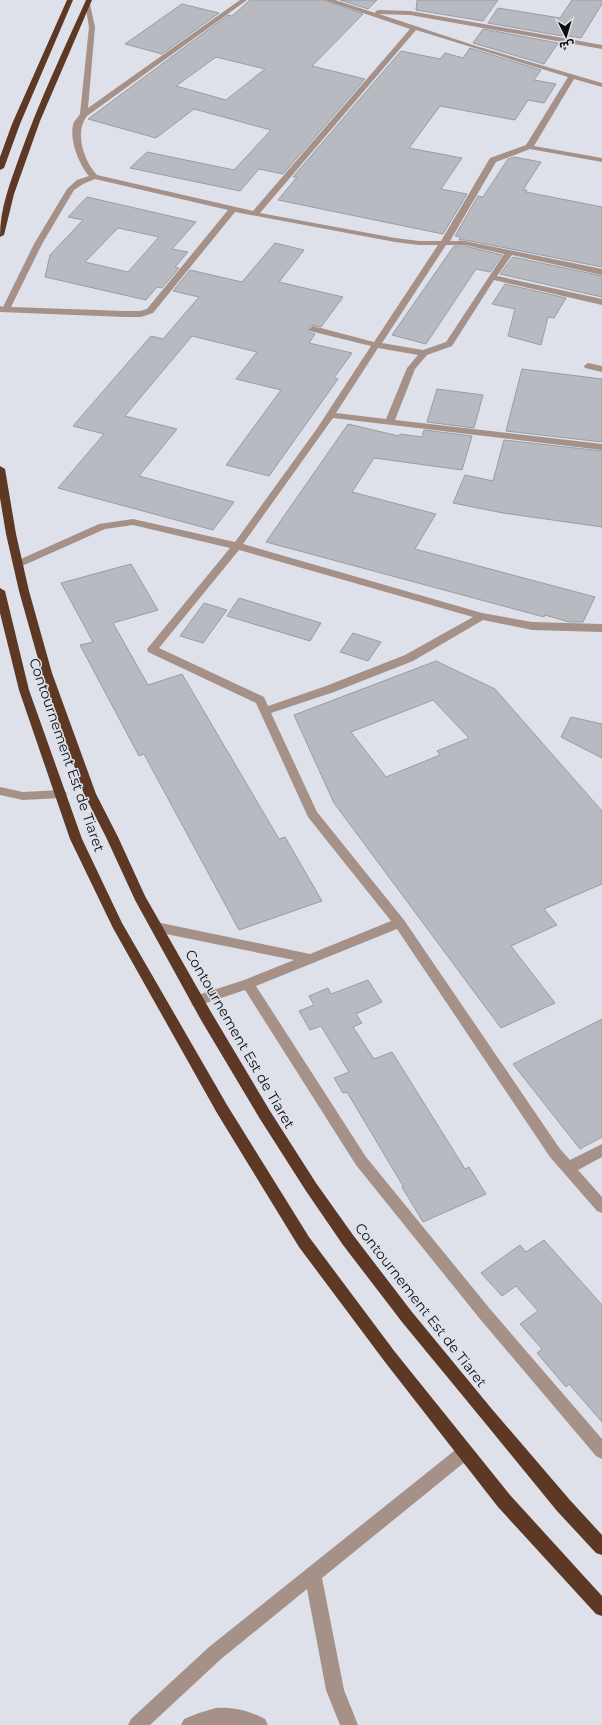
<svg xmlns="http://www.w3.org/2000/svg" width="602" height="1725" font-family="Montserrat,'Noto Sans Arabic',sans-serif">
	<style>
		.building { fill: #b7bac1; stroke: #9a9ca3; fill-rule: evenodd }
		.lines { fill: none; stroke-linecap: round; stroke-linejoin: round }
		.minor { fill: #a59187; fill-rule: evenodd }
		.highway { fill: #5d3824; fill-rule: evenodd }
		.labels { text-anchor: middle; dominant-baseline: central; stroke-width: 3; stroke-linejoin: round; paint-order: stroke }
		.street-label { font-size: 14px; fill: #0c0d0f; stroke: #dee1e9 }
	</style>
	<rect width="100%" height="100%" fill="#dee1e9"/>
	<g class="building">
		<path d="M250 0H324L363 14 312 66 365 79 283 174 259 169 240 191 130 168 147 152 234 170 271 130 194 109 156 138 88 119 228 15 232 16ZM216 57 265 69 226 100 176 86Z"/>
		<path d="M340 0H377L368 9Z"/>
		<path d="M417 0H498L483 21 416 10Z"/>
		<path d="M572 0H602V4L581 38 563 35 562 36 488 23 498 8 560 18Z"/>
		<path d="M182 4 219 13 162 54 125 44Z"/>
		<path d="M483 29 558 43 544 64 473 43Z"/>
		<path d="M470 48 541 70 534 80 556 84 544 103 528 100 515 120 440 106 409 148 462 158 441 189 467 194 443 234 278 200 297 177H293L401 51 440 59 445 53 463 58Z"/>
		<path d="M514 157 541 162 523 190H527L526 192 602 207V267L465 240H459L460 237 455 236 478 196 483 197 508 159Z"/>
		<path d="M87 197 196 222 172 249 188 252 175 267 179 268 162 288 157 287 146 300 45 277 50 255 83 220 68 217ZM118 228 159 237 128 272 85 262Z"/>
		<path d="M275 243 304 250 279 282 343 297 321 327 313 325 308 328 309 332 315 334 309 343 352 353 334 378 338 379 269 476 226 465 281 390 236 379 257 352 192 336 125 416 177 429 139 476 234 502 213 530 58 488 104 434 73 426 151 336 163 339 199 297 173 291 190 270 242 282Z"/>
		<path d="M454 246H465L502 255 490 272 476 269 426 344 392 335Z"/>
		<path d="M513 257 602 276V297L500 274Z"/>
		<path d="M505 284 566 298 554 318 548 317 541 345 508 336 515 309 492 304Z"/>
		<path d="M522 369 602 379V442L506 431Z"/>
		<path d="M437 389 483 395 474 428 427 422Z"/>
		<path d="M348 424 399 436 400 434 422 437 424 430 472 436 462 470 374 458 352 492 436 514 415 549 595 597 583 622H569L545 615 544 617 266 542Z"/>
		<path d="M504 440 602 451V527L503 513 453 503 465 475 493 481Z"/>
		<path d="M131 564 158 610 113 623 148 685 182 674 279 839 285 837 322 901 239 930 144 754 139 756 80 645 93 642 61 583Z"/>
		<path d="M239 598 321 623 310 641 227 616Z"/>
		<path d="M204 603 227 610 203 643 180 636Z"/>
		<path d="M353 633 381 642 368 661 340 652Z"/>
		<path d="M436 661 495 689 602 811V884L544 909 557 925 511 946 555 1003 501 1028 334 803 294 715ZM433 700 469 738 437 751 440 755 386 777 351 732Z"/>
		<path d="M571 717 602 724V758L561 737Z"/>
		<path d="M368 980 382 1002 356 1014 362 1023 353 1027 374 1059 392 1052 465 1169 469 1167 486 1194 423 1222 402 1187 403 1186 347 1092 343 1093 334 1078 349 1072 321 1026 310 1030 299 1011 314 1005 309 996 328 988 331 994Z"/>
		<path d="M602 1019V1137L580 1149 513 1064Z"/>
		<path d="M544 1240 602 1305V1422L569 1384 566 1387 537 1353 542 1349 520 1324 538 1311 516 1286 502 1296 481 1273 520 1245 526 1252Z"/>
	</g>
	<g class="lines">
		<g class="minor">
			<path d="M240 0H247L87 116C74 133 84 161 97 175L253 211 410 29 325 0H335L375 13 376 11 378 10 410 11 602 45V49L410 15 379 14 476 46 602 83V87L574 79 534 146 602 158V162L530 149 496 162 450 241H465L602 269V275L512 255 497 276 602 299V305L494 280 452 346 427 355 415 369 395 420 602 444V450L333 418 243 544 482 613 532 622 602 624V632L532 630 483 620 413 661 334 692 271 713 317 812 404 920 560 1149 570 1160 602 1144V1157L578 1170 602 1197V1213L597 1211 550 1157 397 929 256 986 366 1157 490 1309 602 1439V1459L596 1456 480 1319 356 1165 245 990 197 1006 192 1005 191 1001 192 997 244 980 294 960 156 932 152 930 150 927 152 924 156 922 310 954 391 921 308 817 256 703 148 652 147 649 230 548 133 525 105 529 22 566H14L13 564 14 562 99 524 133 519 235 542 316 430 371 346 310 331 309 329 313 326 374 342 438 245H419L395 242 235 212 153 313 141 317H125L0 312V306L3 307 34 244 67 189 77 180 89 176C79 165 68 137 74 122 76 119 79 116 80 114L89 27 85 3 90 4 95 27 88 108ZM416 30 568 77 526 145 490 158 441 241H419L395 238 260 213ZM95 179 228 210 147 309 140 311H125L11 307 42 244 74 190 83 184ZM446 245H465L504 254 446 342 423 350 382 343ZM378 348 418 355 407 368 386 419 336 413ZM239 550 473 617 405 655 326 686 268 706 264 697 159 648Z"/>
			<path d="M588 363 602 366V372L585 368 584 366Z"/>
			<path d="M0 787 23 792 61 790 65 791 67 794 65 797 61 798 23 800 0 795Z"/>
			<path d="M465 1444 471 1447 473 1452 471 1457 322 1578 344 1690 358 1725H340L326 1690 307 1589 221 1659 150 1725H128L131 1719 209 1647 459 1447Z"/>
			<path d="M216 1708C234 1707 249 1711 265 1719L268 1725H181L184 1719 199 1713Z"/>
		</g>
		<g class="highway">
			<path d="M67 0H73L20 124 4 168 0 170V157L12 124Z"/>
			<path d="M86 0H92L40 121 14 194 4 235 0 237C0 207 10 184 20 155 39 102 63 51 86 0Z"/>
			<path d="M0 466 5 469 16 534 29 591 52 673 96 794 118 837 145 896 211 1012 270 1111 316 1183 353 1235 412 1312 491 1408 569 1499 602 1535V1555L596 1553 557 1511 481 1418 402 1322 343 1245 306 1191 260 1119 201 1020 135 900 106 837 84 794 42 673 19 591 6 534 0 498Z"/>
			<path d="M0 588 5 591 29 690 82 839 122 923 227 1105 309 1237 395 1352 510 1495 602 1596V1616L596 1614 498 1507 385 1362 299 1247 217 1113 113 928 70 839 19 690 0 613Z"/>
		</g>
	</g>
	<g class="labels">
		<g class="street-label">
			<text transform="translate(67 755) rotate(71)">Contournement Est de Tiaret</text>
			<text transform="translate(240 1039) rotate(60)">Contournement Est de Tiaret</text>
			<text transform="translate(421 1305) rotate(52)">Contournement Est de Tiaret</text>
		</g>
	</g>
	<g transform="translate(566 36) rotate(175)" stroke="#dee1e9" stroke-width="3" paint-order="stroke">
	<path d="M0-3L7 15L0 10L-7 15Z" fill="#0c0d0f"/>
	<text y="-6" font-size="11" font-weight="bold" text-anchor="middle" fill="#0c0d0f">ش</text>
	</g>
</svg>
